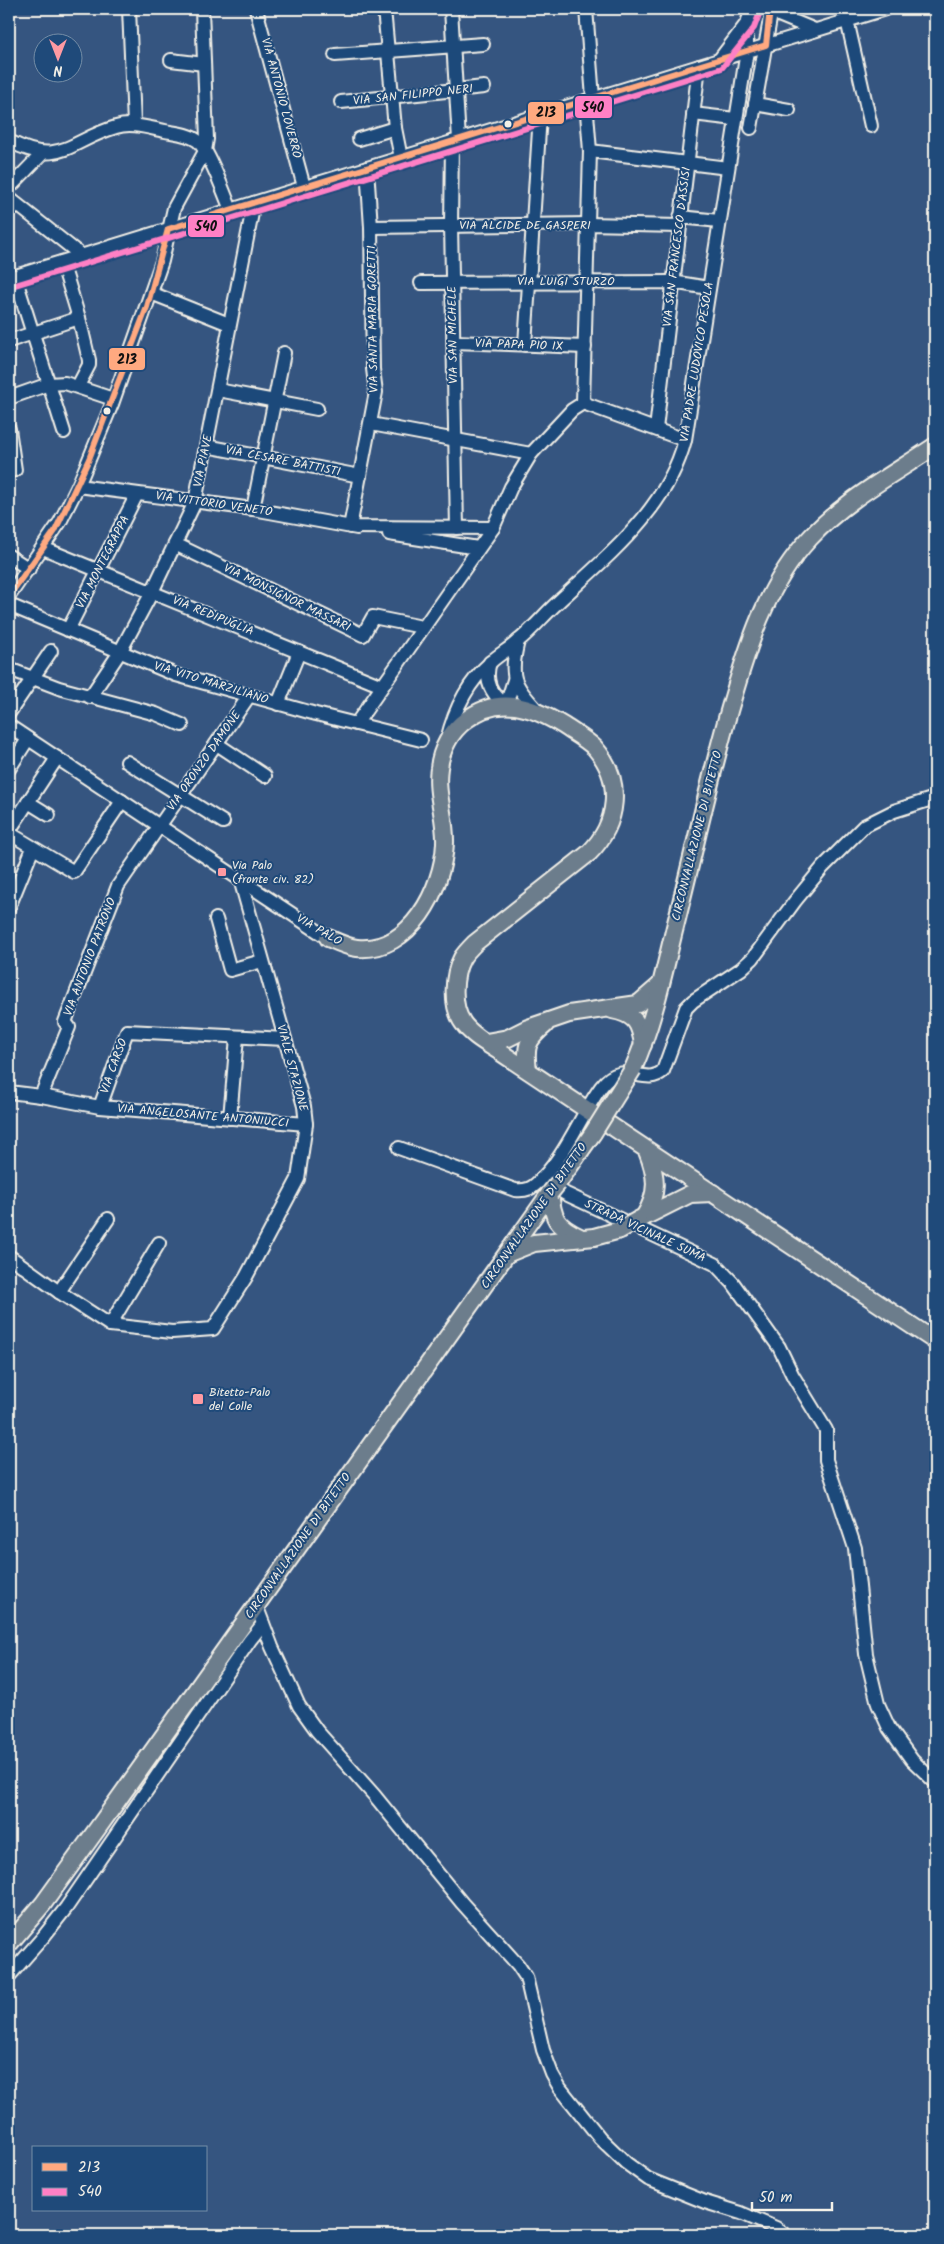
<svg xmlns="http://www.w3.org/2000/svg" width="944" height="2244" font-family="Kalam,sans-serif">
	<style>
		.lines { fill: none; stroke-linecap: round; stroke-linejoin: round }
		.minor-casing { stroke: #f4f1e8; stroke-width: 16 }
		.major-casing { stroke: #f4f1e8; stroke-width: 20 }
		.minor { stroke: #1f4a7a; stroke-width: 12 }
		.major { stroke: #6c7d8c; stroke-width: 16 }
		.major-bridge-casing { stroke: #f4f1e8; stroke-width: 20; stroke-linecap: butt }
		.major-bridge { stroke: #6c7d8c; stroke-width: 16 }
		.bus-1-casing { stroke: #1f4a7a; stroke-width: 10 }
		.bus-2-casing { stroke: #1f4a7a; stroke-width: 10 }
		.bus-1 { stroke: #ffa980; stroke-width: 6 }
		.bus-2 { stroke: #ff80c5; stroke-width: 6 }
		.bus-dot { fill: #f4f1e8; stroke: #1f4a7a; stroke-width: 2 }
		.poi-dot { fill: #ff9aa2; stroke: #1f4a7a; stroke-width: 2 }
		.labels { text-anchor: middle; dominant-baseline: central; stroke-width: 4; stroke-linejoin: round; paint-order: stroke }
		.street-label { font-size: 12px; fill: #f4f1e8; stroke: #1f4a7a }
		.poi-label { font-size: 12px; fill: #f4f1e8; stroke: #1f4a7a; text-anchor: start }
		.line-badge { stroke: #1f4a7a; stroke-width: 2 }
		.pale-badge-label { font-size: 14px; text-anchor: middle; font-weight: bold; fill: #111 }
	</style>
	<rect width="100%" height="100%" fill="#355580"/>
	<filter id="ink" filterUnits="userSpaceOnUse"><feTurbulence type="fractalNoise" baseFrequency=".02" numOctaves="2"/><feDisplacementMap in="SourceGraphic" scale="10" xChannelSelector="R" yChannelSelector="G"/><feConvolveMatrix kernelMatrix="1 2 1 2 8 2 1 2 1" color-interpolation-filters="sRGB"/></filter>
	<g filter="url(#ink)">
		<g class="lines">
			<defs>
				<g id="minor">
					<path d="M129 9 134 124"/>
					<path d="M256 9 304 187"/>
					<path d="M384 9 395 128 401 158"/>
					<path d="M451 9 459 140"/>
					<path d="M586 9 593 98"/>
					<path d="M775 9 781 16 815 30"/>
					<path d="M847 20 871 126"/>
					<path d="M335 55 483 44"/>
					<path d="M171 60 204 64"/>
					<path d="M719 60 747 23 752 9"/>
					<path d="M341 102 484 87"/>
					<path d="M755 104 789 110"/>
					<path d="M693 114 735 119"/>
					<path d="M751 128 770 19V9"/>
					<path d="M359 139 395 128"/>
					<path d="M9 141C61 168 68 141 116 127 132 122 149 128 165 131 175 133 189 134 198 141 209 151 225 195 231 210"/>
					<path d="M452 142 451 225 457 528"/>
					<path d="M590 151 728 168"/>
					<path d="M367 168 371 227 373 369 376 392 350 527 493 528"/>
					<path d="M9 188 42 154"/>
					<path d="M9 198 82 256"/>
					<path d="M680 217 719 221"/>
					<path d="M371 227 588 224 679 226"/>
					<path d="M62 262 79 318 89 360V365L78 386"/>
					<path d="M15 277 64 432"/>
					<path d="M9 278 885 9"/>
					<path d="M421 283 672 282 709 288"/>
					<path d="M151 293 229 324"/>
					<path d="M9 341 79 318"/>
					<path d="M454 342 585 347"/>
					<path d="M525 345 540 115"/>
					<path d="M218 390 317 409"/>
					<path d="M9 398 49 384 65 383 113 399"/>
					<path d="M583 403 590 151 586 101"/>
					<path d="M583 403 685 440"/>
					<path d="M371 424 531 454"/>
					<path d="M9 429 15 470 9 471"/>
					<path d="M656 429 699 66"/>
					<path d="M206 446 360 476"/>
					<path d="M78 486 253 509 357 528"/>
					<path d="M253 509 284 353"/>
					<path d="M389 534 478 548"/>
					<path d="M175 544 363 635 373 617 422 627"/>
					<path d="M43 548 382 686"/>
					<path d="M9 556 29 569"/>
					<path d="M9 596 60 522 78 486 112 404 162 261 174 208 205 151 207 139 202 9"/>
					<path d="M9 605 176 675 316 714 421 740"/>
					<path d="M68 630 137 494"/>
					<path d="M518 641C509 677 513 683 537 710"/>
					<path d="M490 662C484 681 491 694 506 705L514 680"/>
					<path d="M9 669 59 688 156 714 182 725"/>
					<path d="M90 697 120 652 152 592 195 502 254 203"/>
					<path d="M278 704 299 652"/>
					<path d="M9 713 51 651"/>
					<path d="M356 724 493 528 511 487 531 454 572 410 583 403"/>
					<path d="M9 726 328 938"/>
					<path d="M447 740C454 711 468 682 491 662 499 654 510 649 518 641 532 630 543 616 556 604 607 556 667 510 685 440L747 51V23"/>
					<path d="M217 744 265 776"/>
					<path d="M127 762 223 822"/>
					<path d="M9 769 28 739"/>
					<path d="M28 802 49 815"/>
					<path d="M9 831 57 758"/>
					<path d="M9 833 74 872 122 801"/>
					<path d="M9 907 33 848"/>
					<path d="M216 919 230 970 262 961"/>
					<path d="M9 1092 41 1096 100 1107 127 1031 285 1039"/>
					<path d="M41 1096 69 1027 65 1022 118 886 249 696"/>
					<path d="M100 1107 306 1124"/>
					<path d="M230 1118 237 1037"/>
					<path d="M399 1148 515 1190C523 1191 530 1190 536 1184 564 1160 580 1116 601 1087 623 1057 644 1088 663 1071L686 1008 693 1001 741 969 753 958 795 901 823 867 864 826 894 811 935 798"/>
					<path d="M541 1179 566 1194 715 1264 733 1283 779 1347 793 1376 826 1430V1460L855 1548 866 1654 878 1704 889 1728 912 1760 935 1782"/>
					<path d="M9 1256 59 1292 110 1325 172 1332 213 1329 246 1277 298 1179 306 1124 304 1106 240 879"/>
					<path d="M59 1292 108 1219"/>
					<path d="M110 1325 159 1243"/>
					<path d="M256 1605 272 1647 299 1706 317 1731 374 1795 462 1903 518 1965 526 1977 543 2050 552 2074 560 2088 600 2138 626 2163 648 2179 705 2202 741 2213 776 2228 785 2235"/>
					<path d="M9 1976 44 1936 66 1908 250 1640 263 1624"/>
				</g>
				<g id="major">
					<path d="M328 938C337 942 347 947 357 948 410 953 443 889 445 843 446 818 435 793 439 768 441 749 451 731 466 720 499 694 533 707 564 726 574 733 586 739 595 748 624 781 618 824 589 853L475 943C470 948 465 953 462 958 453 975 451 1006 463 1023 472 1036 490 1045 503 1054L935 1341"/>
					<path d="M612 1010C635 1014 640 1023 643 1045"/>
					<path d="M486 1042 508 1038 528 1028 569 1014 638 1004 660 985"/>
					<path d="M633 1069C652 1026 662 981 673 935 692 860 708 785 729 711 747 649 765 586 810 538 846 499 892 475 935 446"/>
					<path d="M528 1070C525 1047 526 1041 545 1025"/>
					<path d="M558 1183 593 1133"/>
					<path d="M550 1193C553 1219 556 1226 580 1237"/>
					<path d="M644 1217C659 1193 657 1176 647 1151"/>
					<path d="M638 1220 690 1194 713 1193"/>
					<path d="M509 1253 534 1243 594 1237 620 1230"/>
					<path d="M9 1944 43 1904 100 1825 550 1193"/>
				</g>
			</defs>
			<use href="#minor" class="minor-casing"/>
			<use href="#major" class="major-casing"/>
			<use href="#minor" class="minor"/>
			<use href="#major" class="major"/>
			<defs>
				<g id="major-bridge">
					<path d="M593 1133 633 1069"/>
					<path d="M550 1193 558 1183"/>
					<path d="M620 1230 638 1220"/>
				</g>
			</defs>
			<use href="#major-bridge" class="major-bridge-casing"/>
			<use href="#major-bridge" class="major-bridge"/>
			<defs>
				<path id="bus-1" d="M9 596 55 531 89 459 147 307 168 229 766 45 770 9"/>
				<path id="bus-2" d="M12 286 722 68 754 28 760 12"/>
			</defs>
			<use href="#bus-1" class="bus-1-casing"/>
			<use href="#bus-2" class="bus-2-casing"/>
			<use href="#bus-1" class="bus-1"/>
			<use href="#bus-2" class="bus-2"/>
		</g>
	</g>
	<g class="bus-dot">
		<circle cx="508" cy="124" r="4.5"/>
		<circle cx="107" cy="411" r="4.5"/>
	</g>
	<g class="poi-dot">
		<rect x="217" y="867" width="10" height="10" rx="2.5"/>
		<rect x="192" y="1393" width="12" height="12" rx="2.5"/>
	</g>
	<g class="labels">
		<g class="street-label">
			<text transform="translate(413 95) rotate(-6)">VIA SAN FILIPPO NERI</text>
			<text transform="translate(281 98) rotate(75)">VIA ANTONIO LOVERRO</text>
			<text x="525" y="225">VIA ALCIDE DE GASPERI</text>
			<text transform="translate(677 247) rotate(-83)">VIA SAN FRANCESCO D'ASSISI</text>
			<text x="566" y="281">VIA LUIGI STURZO</text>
			<text transform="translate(373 319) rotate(-91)">VIA SANTA MARIA GORETTI</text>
			<text transform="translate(453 335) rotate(-91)">VIA SAN MICHELE</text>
			<text transform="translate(519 345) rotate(2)">VIA PAPA PIO IX</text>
			<text transform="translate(697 362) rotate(-81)">VIA PADRE LUDOVICO PESOLA</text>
			<text transform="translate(203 461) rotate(-78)">VIA PIAVE</text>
			<text transform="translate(283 461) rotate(11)">VIA CESARE BATTISTI</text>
			<text transform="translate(214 504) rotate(8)">VIA VITTORIO VENETO</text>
			<text transform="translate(103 562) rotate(-63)">VIA MONTEGRAPPA</text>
			<text transform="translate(287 598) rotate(26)">VIA MONSIGNOR MASSARI</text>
			<text transform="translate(213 616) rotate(22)">VIA REDIPUGLIA</text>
			<text transform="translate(211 683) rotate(17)">VIA VITO MARZILIANO</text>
			<text transform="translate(204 761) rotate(-55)">VIA ORONZO DAMONE</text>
			<text transform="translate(697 836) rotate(-76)">CIRCONVALLAZIONE DI BITETTO</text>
			<text transform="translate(319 930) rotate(30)">VIA PALO</text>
			<text transform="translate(90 957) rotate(-69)">VIA ANTONIO PATRONO</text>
			<text transform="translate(114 1066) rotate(-70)">VIA CARSO</text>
			<text transform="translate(292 1068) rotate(75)">VIALE STAZIONE</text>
			<text transform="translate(203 1116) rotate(5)">VIA ANGELOSANTE ANTONIUCCI</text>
			<text transform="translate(534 1216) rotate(-55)">CIRCONVALLAZIONE DI BITETTO</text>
			<text transform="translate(645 1231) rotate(25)">STRADA VICINALE SUMA</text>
			<text transform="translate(298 1546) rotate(-55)">CIRCONVALLAZIONE DI BITETTO</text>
		</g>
		<g class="poi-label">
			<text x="232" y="865">Via Palo<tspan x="232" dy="14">(fronte civ. 82)</tspan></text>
			<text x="209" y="1392">Bitetto-Palo<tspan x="209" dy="14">del Colle</tspan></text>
		</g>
	</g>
	<g class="line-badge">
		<rect x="574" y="95" width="39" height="24" rx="5" fill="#ff80c5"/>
		<rect x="527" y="101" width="38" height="24" rx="5" fill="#ffa980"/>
		<rect x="187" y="214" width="38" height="24" rx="5" fill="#ff80c5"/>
		<rect x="108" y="347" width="38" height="24" rx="5" fill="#ffa980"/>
	</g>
	<g class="pale-badge-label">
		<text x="593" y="112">540</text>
		<text x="546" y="117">213</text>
		<text x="206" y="231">540</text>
		<text x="127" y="364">213</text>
	</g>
	<rect width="944" height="2244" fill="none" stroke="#1f4a7a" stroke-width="30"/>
	<rect x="15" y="15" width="914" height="2214" fill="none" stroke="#f4f1e8" stroke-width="2" filter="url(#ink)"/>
	<rect x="32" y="2146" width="175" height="65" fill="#1f4a7a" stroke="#748da6"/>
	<rect x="42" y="2163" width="25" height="8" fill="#ffa980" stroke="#748da6"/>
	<text x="78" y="2172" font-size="15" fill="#f4f1e8">213</text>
	<rect x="42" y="2188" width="25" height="8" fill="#ff80c5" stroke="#748da6"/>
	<text x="78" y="2196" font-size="15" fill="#f4f1e8">540</text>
	<g transform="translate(58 58) rotate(180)"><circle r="24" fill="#1f4a7a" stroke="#748da6"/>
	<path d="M0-4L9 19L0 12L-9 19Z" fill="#ff9aa2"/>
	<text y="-8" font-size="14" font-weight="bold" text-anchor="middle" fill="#f4f1e8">N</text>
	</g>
	<path d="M752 2202v8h80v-8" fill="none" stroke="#f4f1e8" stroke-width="2.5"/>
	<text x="759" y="2202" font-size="15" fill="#f4f1e8" stroke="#1f4a7a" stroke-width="4" paint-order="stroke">50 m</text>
</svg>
